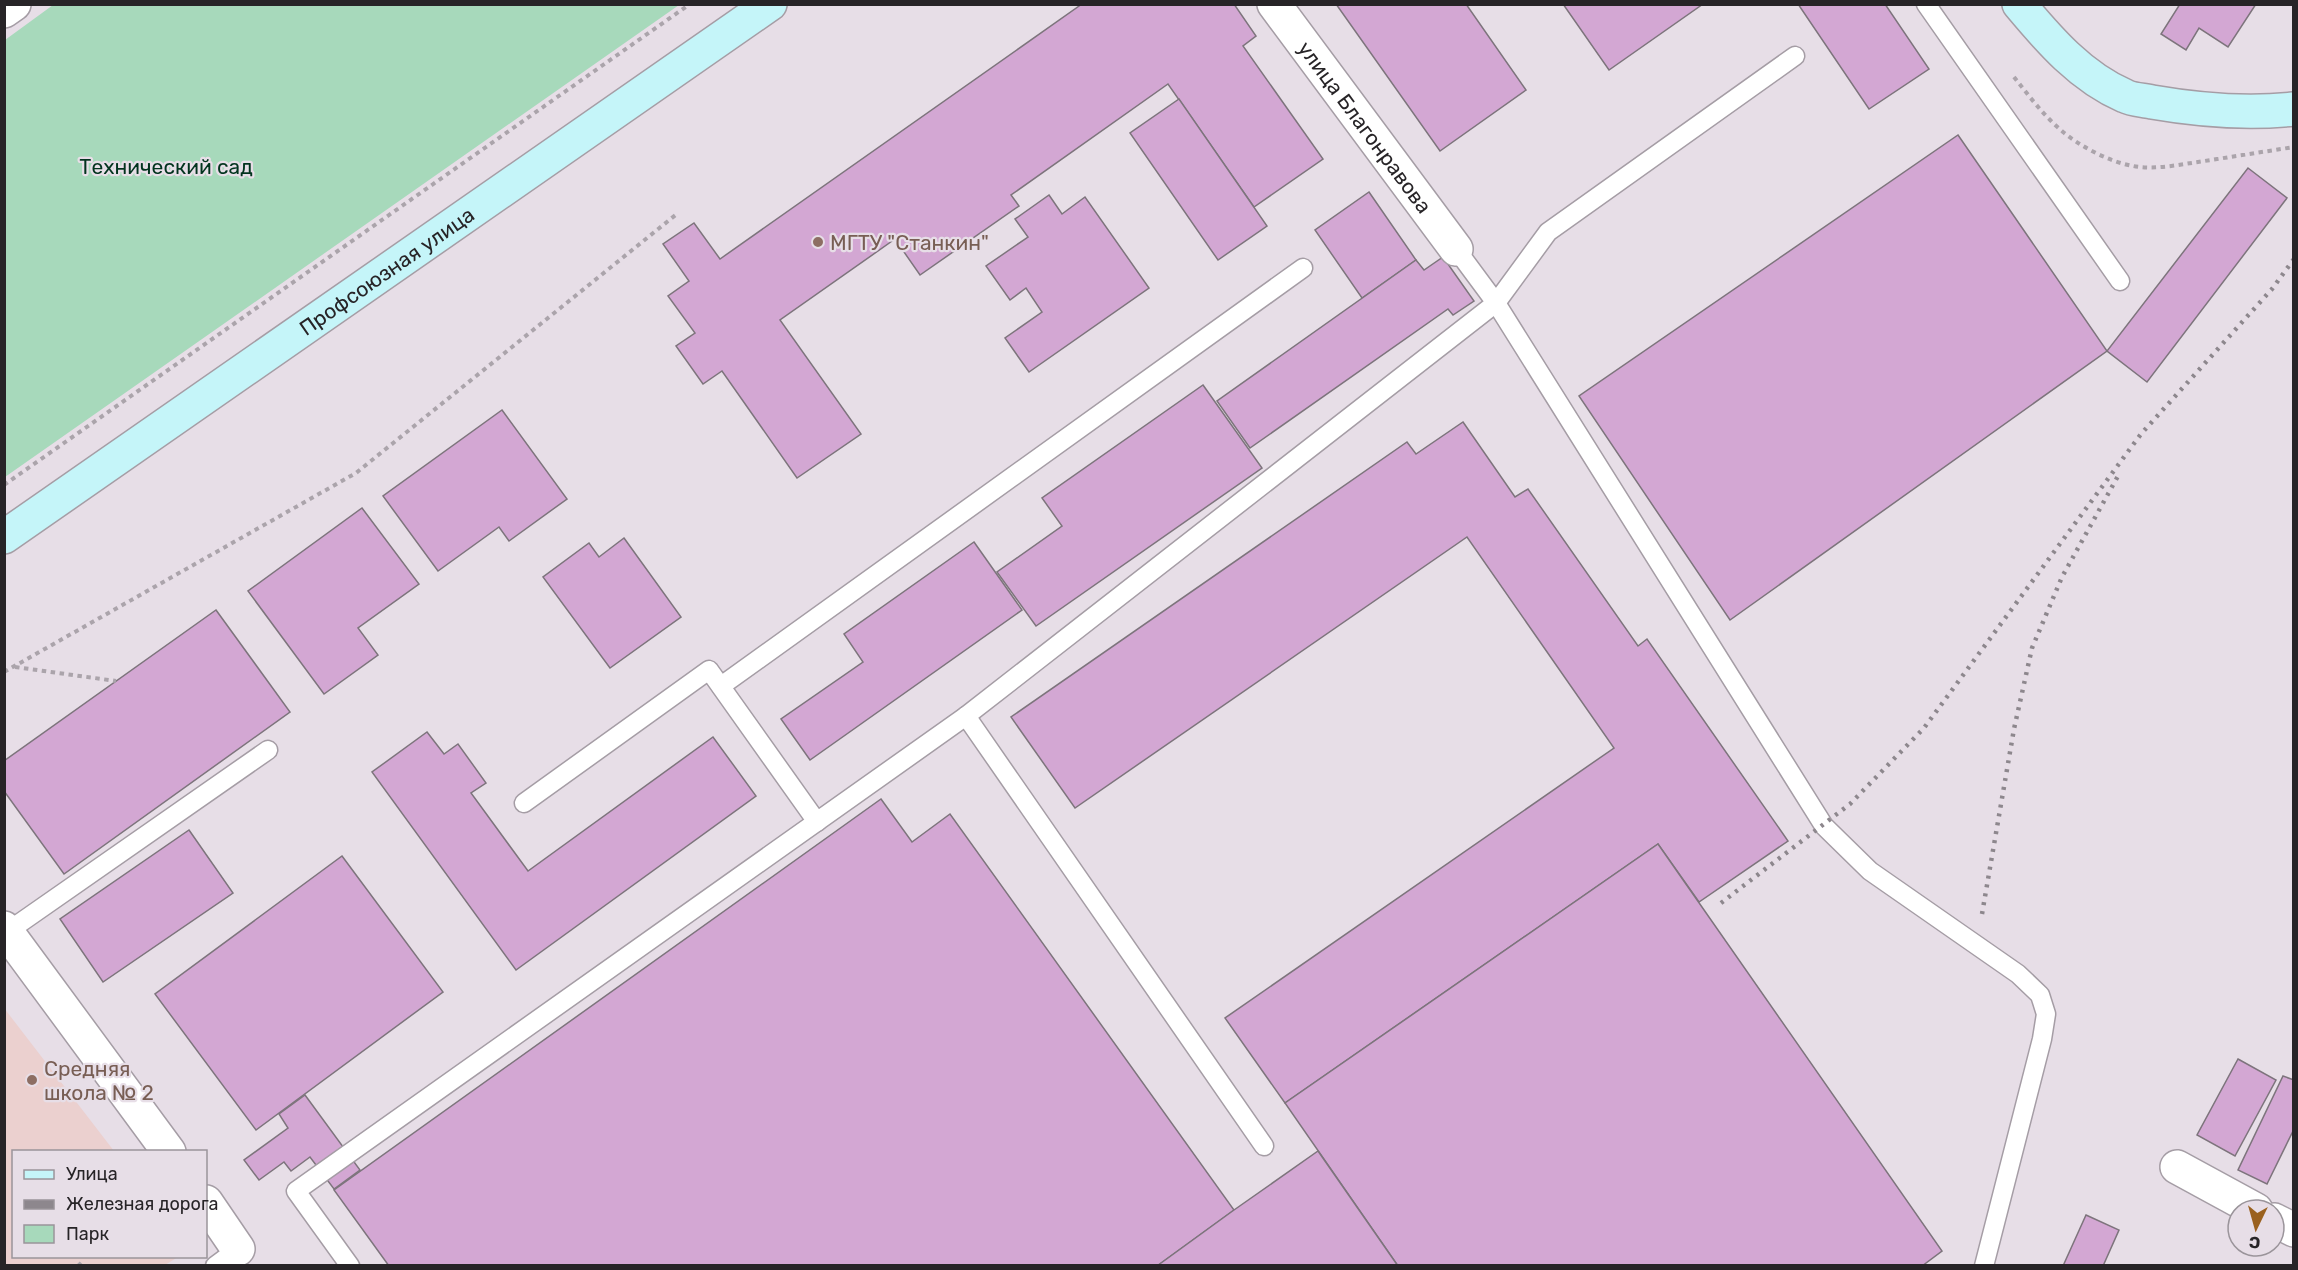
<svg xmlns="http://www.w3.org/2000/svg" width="2298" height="1270" font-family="Rubik,sans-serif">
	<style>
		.education { fill: #ebd0cf }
		.green { fill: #a7d9bb }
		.building { fill: #d3a7d3; stroke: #7d747c; stroke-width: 1.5 }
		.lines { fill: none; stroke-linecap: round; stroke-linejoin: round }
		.lane-casing { stroke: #a59da5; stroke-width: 21 }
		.street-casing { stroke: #a59da5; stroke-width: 36 }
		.secondary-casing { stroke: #a59da5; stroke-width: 36 }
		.path { stroke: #aba4ab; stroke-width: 4; stroke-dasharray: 4.5 4.5; stroke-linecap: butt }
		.lane { stroke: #fff; stroke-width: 18 }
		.street { stroke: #fff; stroke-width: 33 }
		.secondary { stroke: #c5f5f9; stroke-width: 33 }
		.rail { stroke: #8d878d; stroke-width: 4.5; stroke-dasharray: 3 6; stroke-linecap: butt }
		.education-dot { fill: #8d6e63; stroke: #e7dee7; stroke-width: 2 }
		.labels { text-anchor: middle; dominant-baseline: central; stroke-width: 4.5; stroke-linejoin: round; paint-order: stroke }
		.street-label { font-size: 21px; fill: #272427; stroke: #e7dee7 }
		.park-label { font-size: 21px; fill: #02341e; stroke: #e7dee7 }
		.education-label { font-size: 21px; fill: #785e54; stroke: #e7dee7; text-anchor: start }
	</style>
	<rect width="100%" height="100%" fill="#e7dee7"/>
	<path class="education" d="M4 1008 114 1151 14 1152V1256L178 1257 165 1265H5Z"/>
	<path class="green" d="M53 5V4L679 5 5 477V40Z"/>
	<g class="building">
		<path d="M1082 4H1234L1256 36 1243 46 1323 159 1254 207 1168 84 1011 195 1019 206 920 275 895 239 780 320 861 434 797 478 722 371 703 384 676 346 695 333 668 296 689 281 663 244 694 223 720 259Z"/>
		<path d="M1336 4H1466L1526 90 1440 151Z"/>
		<path d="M1563 4H1703L1609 70Z"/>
		<path d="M1798 4H1885L1929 69 1869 109Z"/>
		<path d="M2180 4H2256L2228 47 2199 28 2186 50 2161 34Z"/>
		<path d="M1179 99 1267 226 1218 260 1130 133Z"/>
		<path d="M1958 135 2107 351 1730 620 1579 396Z"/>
		<path d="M2248 168 2287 198 2147 382 2107 351Z"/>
		<path d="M1369 192 1416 260 1362 298 1315 230Z"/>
		<path d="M1049 195 1062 214 1085 197 1149 288 1029 372 1005 338 1042 312 1026 288 1010 300 986 266 1028 237 1015 219Z"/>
		<path d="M1443 257 1474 301 1453 315 1448 309 1250 448 1217 401 1416 260 1424 270Z"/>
		<path d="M1203 385 1262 468 1036 626 997 572 1062 526 1042 498Z"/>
		<path d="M502 410 567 499 509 541 499 527 438 571 383 496Z"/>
		<path d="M1463 422 1515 497 1528 489 1638 646 1647 639 1788 841 1699 902 1658 844 1285 1103 1225 1018 1614 748 1467 537 1075 808 1011 717 1407 442 1416 454Z"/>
		<path d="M362 508 419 584 358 628 378 655 324 694 248 591Z"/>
		<path d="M624 538 681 617 610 668 543 577 589 543 599 557Z"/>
		<path d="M974 542 1022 610 810 760 781 719 863 662 844 634Z"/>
		<path d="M216 610 290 712 64 874 4 791V761Z"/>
		<path d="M427 732 444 754 458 744 486 783 471 793 528 871 713 737 756 796 516 970 372 772Z"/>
		<path d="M881 799 912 842 950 814 1234 1210 1157 1266H389L334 1190Z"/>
		<path d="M189 830 233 893 103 982 60 919Z"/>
		<path d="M1658 844 1942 1251 1922 1266H1398L1285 1103Z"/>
		<path d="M342 856 443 992 256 1130 155 994Z"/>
		<path d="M2238 1059 2276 1080 2235 1156 2197 1135Z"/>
		<path d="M2283 1076 2294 1080V1129L2267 1184 2238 1170Z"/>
		<path d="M305 1095 360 1170 334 1189 310 1157 291 1171 284 1162 259 1180 244 1160 288 1128 279 1114Z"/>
		<path d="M1318 1151 1398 1266H1157L1234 1210Z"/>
		<path d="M2086 1215 2119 1230 2103 1266H2063Z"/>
	</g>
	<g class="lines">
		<defs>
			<g id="lane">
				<path d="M1926 4 2120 281"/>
				<path d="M1456 249 1496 303 1824 826 1870 871 2018 974 2040 995 2046 1014 2042 1039 1984 1266"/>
				<path d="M721 686 1303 268"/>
				<path d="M966 716 1264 1146"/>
				<path d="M524 803 709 670 817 822"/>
				<path d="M7 932 268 750"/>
				<path d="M215 1266 238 1249"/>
				<path d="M350 1266 296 1191 966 716 1496 303 1548 232 1795 56"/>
			</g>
			<g id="street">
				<path id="s1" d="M1274 4 1456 249"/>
				<path d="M4 11 14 4"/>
				<path d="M4 928 169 1152"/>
				<path d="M2177 1167 2256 1210"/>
				<path d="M206 1202 238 1249"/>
				<path d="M2274 1220 2294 1230"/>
			</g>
			<g id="secondary">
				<path d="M2019 4C2049 40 2081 77 2125 96 2133 100 2144 100 2152 102 2198 110 2247 114 2294 109"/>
				<path id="s2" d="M4 537 770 4"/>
			</g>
		</defs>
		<use href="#lane" class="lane-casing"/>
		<use href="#street" class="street-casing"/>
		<use href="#secondary" class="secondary-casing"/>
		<g class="path">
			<path d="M2014 77C2029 96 2044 116 2063 132 2081 147 2110 162 2133 166 2154 170 2177 165 2198 162 2230 157 2262 152 2294 147"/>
			<path d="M4 485 690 4"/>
			<path d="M15 667 116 681"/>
			<path d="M4 672 356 473 678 213"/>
			<path d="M78 1266 83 1261"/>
		</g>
		<use href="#lane" class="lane"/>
		<use href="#street" class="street"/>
		<use href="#secondary" class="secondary"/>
		<g class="rail">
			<path d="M1721 903 1850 804 1924 728 2141 434 2272 289 2294 259"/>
			<path d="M1982 914 2014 729 2032 648 2062 577 2118 476"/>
		</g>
	</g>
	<g class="education-dot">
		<circle cx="818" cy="242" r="6"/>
		<circle cx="32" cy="1080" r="6"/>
	</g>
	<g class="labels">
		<g class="street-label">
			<text stroke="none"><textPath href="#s1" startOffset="153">улица Благонравова</textPath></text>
			<text stroke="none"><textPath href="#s2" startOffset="466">Профсоюзная улица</textPath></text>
		</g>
		<g class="park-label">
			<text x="166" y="166">Технический сад</text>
		</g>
		<g class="education-label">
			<text x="830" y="242">МГТУ "Станкин"</text>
			<text x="44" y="1068">Средняя<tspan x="44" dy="24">школа № 2</tspan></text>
		</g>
	</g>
	<rect width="2298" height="1270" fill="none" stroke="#272427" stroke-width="12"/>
	<rect x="12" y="1150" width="195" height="108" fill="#e7dee7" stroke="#9a949a" stroke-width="1.5"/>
	<rect x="24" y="1170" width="30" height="9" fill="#c5f5f9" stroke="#9a949a" stroke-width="1.5"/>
	<text x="66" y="1180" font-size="18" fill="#272427">Улица</text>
	<rect x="24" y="1200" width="30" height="9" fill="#8d878d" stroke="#9a949a" stroke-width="1.5"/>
	<text x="66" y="1210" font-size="18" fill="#272427">Железная дорога</text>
	<rect x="24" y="1225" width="30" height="18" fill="#a7d9bb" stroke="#9a949a" stroke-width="1.5"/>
	<text x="66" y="1240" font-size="18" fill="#272427">Парк</text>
	<g transform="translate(2256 1228) rotate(185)"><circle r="28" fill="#e7dee7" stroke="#9a949a" stroke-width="1.5"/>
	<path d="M0-4.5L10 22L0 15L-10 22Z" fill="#9a611e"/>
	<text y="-9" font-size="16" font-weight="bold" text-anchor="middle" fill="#272427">С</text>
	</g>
</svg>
